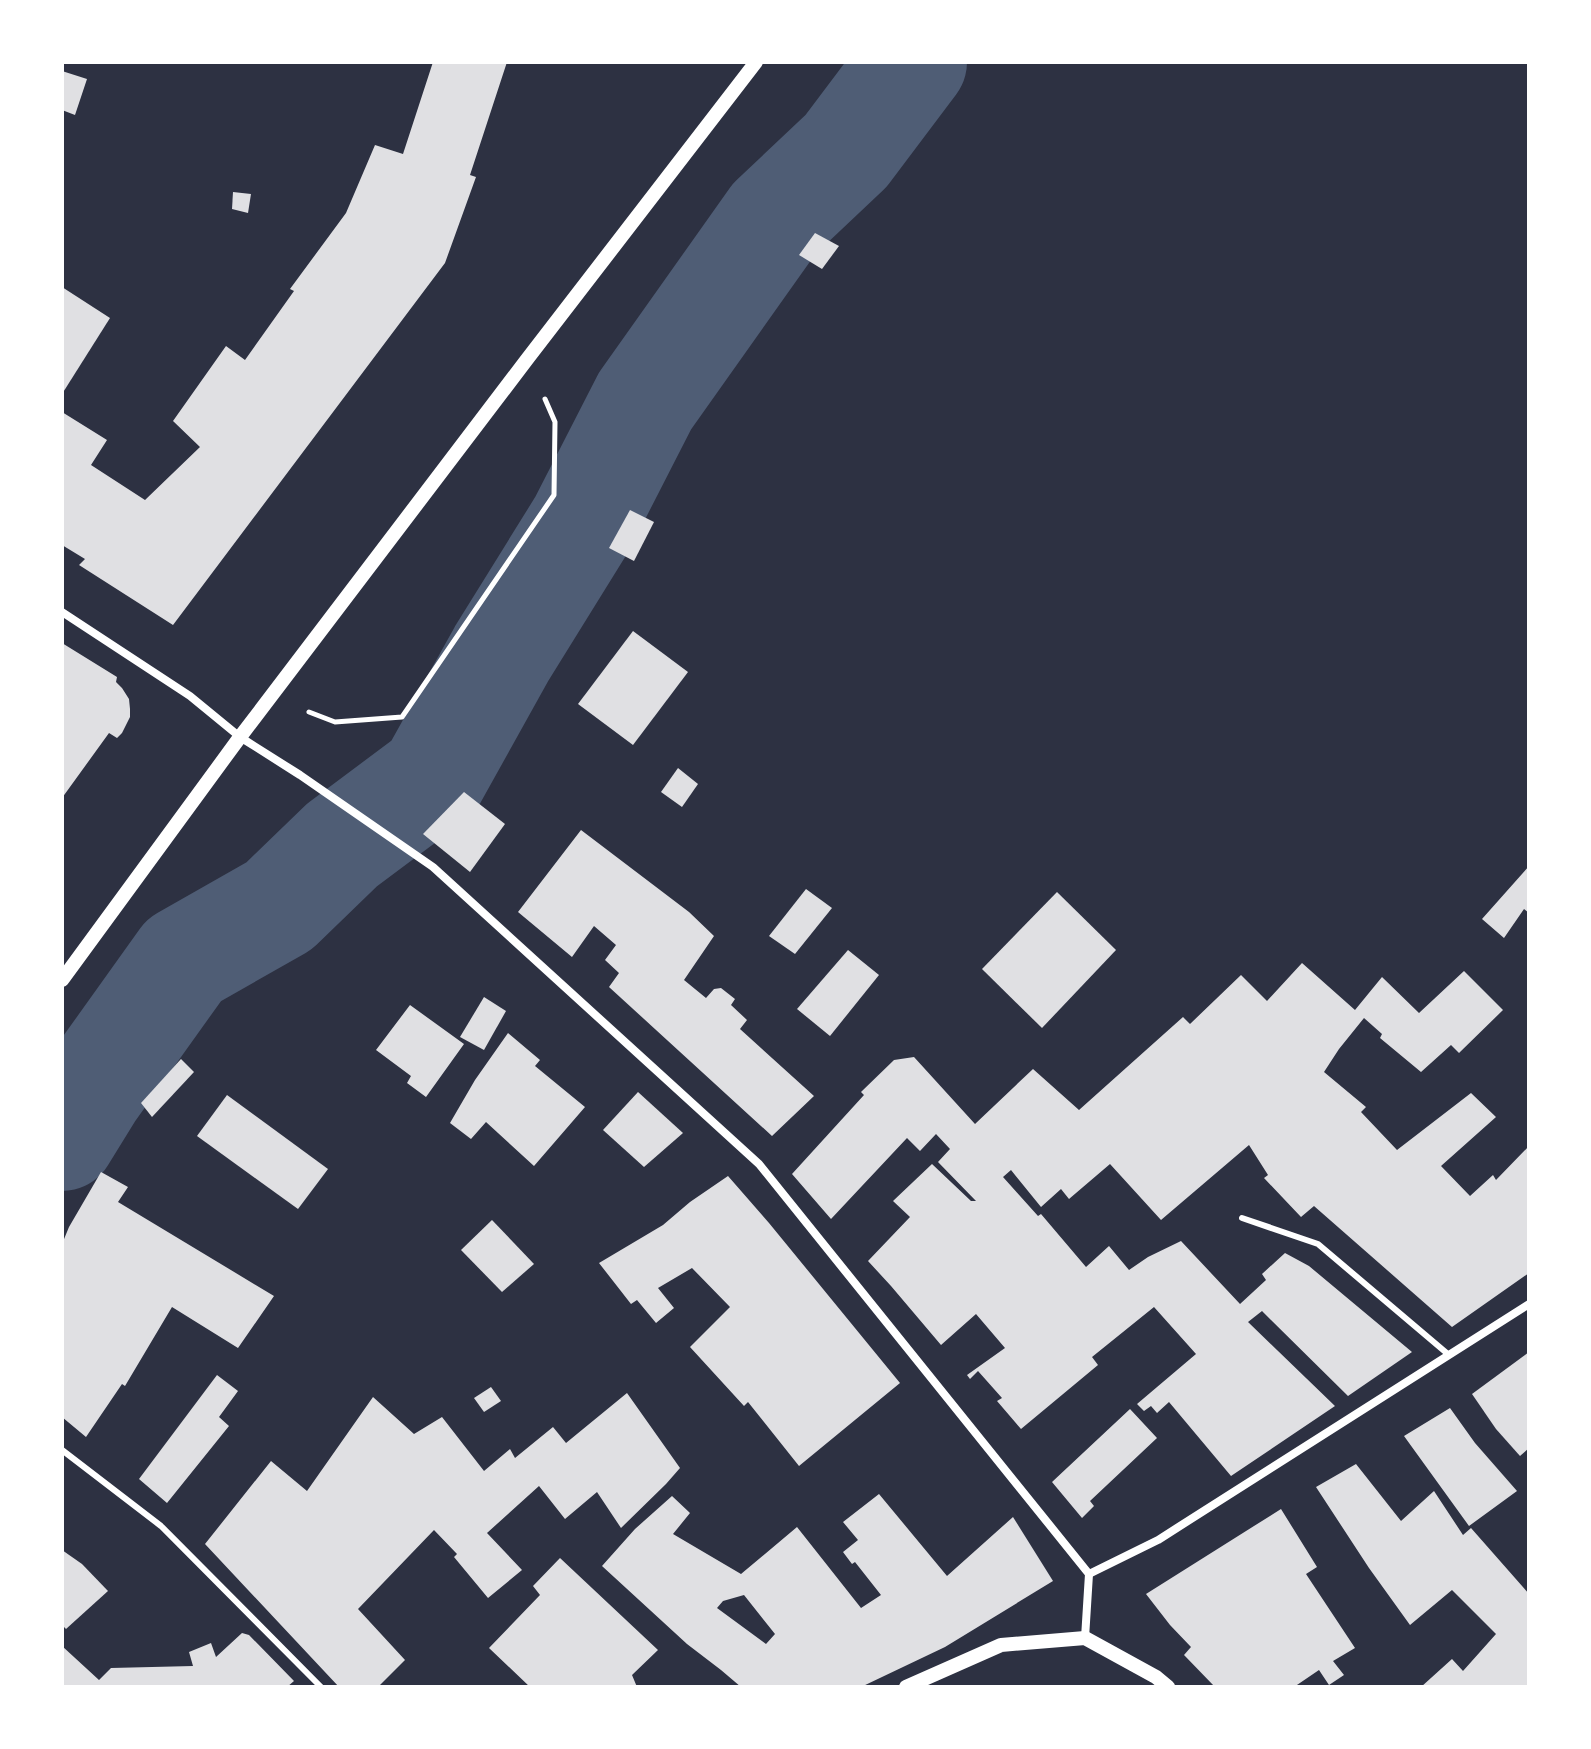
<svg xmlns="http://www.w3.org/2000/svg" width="1591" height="1749" font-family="Helvetica,sans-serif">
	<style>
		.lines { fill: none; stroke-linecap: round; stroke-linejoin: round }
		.river { stroke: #4f5d75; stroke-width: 108 }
		.building { fill: #e0e0e3; fill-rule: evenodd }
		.path { stroke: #fff; stroke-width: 5 }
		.service { stroke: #fff; stroke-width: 6 }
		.minor { stroke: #fff; stroke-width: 8 }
		.tertiary { stroke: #fff; stroke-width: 14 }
	</style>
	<rect width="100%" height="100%" fill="#2d3142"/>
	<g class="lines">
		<path class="river" d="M62 1137 91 1090 184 960 279 906 342 845 433 777 502 653 582 524 645 401 774 219 846 151 913 62"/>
	</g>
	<g class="building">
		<path d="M433 62H507L470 175 476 177 445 263 173 625 79 565 85 559 62 545V412L107 440 91 465 145 500 200 447 173 421 226 346 245 360 294 291 290 289 346 213 375 145 403 154Z"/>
		<path d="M62 71 87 79 75 115 62 110Z"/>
		<path d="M233 192 251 194 248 213 232 209Z"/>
		<path d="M815 233 839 246 822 269 799 255Z"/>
		<path d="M62 287 110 318 62 394Z"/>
		<path d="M630 510 654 522 634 561 609 548Z"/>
		<path d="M633 631 688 672 633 745 578 704Z"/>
		<path d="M62 643 117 677 116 682 122 688 129 699 130 709V717L122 733 117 738 109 733 62 798Z"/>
		<path d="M678 768 698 784 682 807 661 792Z"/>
		<path d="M464 792 505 824 470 872 423 834Z"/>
		<path d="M581 830 689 912 714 936 684 980 706 998 714 989 721 988 735 999 731 1005 747 1020 740 1029 814 1096 772 1136 609 987 619 973 605 960 616 945 594 926 572 957 518 912Z"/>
		<path d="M1529 866V913L1524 909 1504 938 1482 919Z"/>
		<path d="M806 889 832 908 795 954 769 936Z"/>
		<path d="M1057 892 1116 950 1042 1028 982 969Z"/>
		<path d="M848 950 879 975 830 1036 797 1009Z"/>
		<path d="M1302 963 1355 1010 1382 977 1419 1013 1464 971 1503 1010 1459 1053 1451 1045 1421 1072 1380 1038 1382 1034 1364 1018 1339 1049 1324 1072 1366 1107 1361 1112 1397 1150 1471 1093 1496 1117 1441 1166 1470 1196 1493 1175 1496 1180 1529 1146V1273L1452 1327 1314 1206 1301 1217 1264 1178 1268 1175 1249 1145 1161 1220 1110 1164 1069 1199 1061 1189 1041 1207 1011 1170 1003 1177 1038 1216 1041 1214 1086 1267 1109 1246 1129 1270 1148 1257 1181 1241 1240 1304 1266 1280 1262 1274 1285 1253 1309 1266 1412 1352 1348 1396 1262 1311 1248 1322 1335 1406 1231 1476 1169 1402 1157 1413 1151 1406 1144 1411 1137 1404 1196 1354 1154 1307 1092 1357 1098 1365 1021 1429 997 1401 1002 1398 978 1371 970 1379 967 1375 1005 1348 976 1314 941 1345 891 1286 868 1261 910 1217 893 1201 932 1164 971 1201H976L938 1162 950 1149 936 1134 920 1151 907 1138 831 1219 792 1174 864 1095 861 1092 894 1060 914 1057 975 1124 1033 1069 1079 1110 1183 1017 1190 1024 1241 975 1267 1001Z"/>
		<path d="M484 997 506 1011 484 1050 460 1037Z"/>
		<path d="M410 1005 464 1044 426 1097 407 1083 411 1076 376 1050Z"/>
		<path d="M508 1033 540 1060 535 1066 585 1107 534 1166 486 1122 471 1139 450 1123 475 1080Z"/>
		<path d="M181 1059 194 1072 152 1117 141 1103Z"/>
		<path d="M638 1092 683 1133 644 1167 603 1130Z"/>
		<path d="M227 1095 328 1169 298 1209 197 1136Z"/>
		<path d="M101 1172 128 1187 118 1202 274 1296 238 1348 172 1307 125 1386 122 1384 86 1437 62 1417V1244L69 1227Z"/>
		<path d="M728 1176 769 1223 900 1383 799 1466 748 1402 744 1406 690 1347 730 1307 692 1268 658 1288 674 1308 656 1323 637 1300 631 1304 599 1263 663 1225 690 1202Z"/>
		<path d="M492 1220 534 1264 502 1292 461 1250Z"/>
		<path d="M1529 1352V1448L1520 1456 1496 1429 1472 1394Z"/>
		<path d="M217 1375 238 1391 219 1417 229 1426 167 1503 139 1479Z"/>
		<path d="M491 1387 501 1401 484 1412 474 1398Z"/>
		<path d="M627 1393 680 1468 666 1484 621 1528 597 1492 565 1519 539 1486 487 1533 522 1570 488 1598 454 1557 457 1554 434 1530 358 1609 405 1660 378 1687H339L205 1544 271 1461 307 1491 373 1397 414 1434 442 1417 484 1471 510 1449 515 1458 553 1427 566 1443Z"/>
		<path d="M1450 1408 1475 1443 1517 1491 1469 1526 1404 1436Z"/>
		<path d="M1130 1409 1157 1438 1090 1501 1094 1506 1082 1518 1052 1482Z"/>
		<path d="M1356 1464 1401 1521 1434 1491 1463 1535 1471 1528 1529 1594V1687H1421L1452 1659 1463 1671 1496 1634 1452 1590 1410 1625 1369 1568 1316 1487Z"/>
		<path d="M879 1494 947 1576 1013 1517 1053 1581 945 1647 861 1687H741L721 1670 687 1644 602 1566 635 1529 672 1496 690 1513 673 1534 741 1574 797 1527 861 1608 881 1595 855 1562 852 1564 843 1552 858 1540 843 1522ZM744 1595 775 1634 766 1644 717 1608 723 1601Z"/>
		<path d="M1281 1509 1317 1567 1306 1574 1355 1648 1333 1661 1344 1675 1329 1685 1319 1670 1294 1687H1215L1184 1655 1191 1647 1170 1625 1146 1594Z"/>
		<path d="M62 1550 82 1564 108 1591 66 1629 62 1625Z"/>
		<path d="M560 1558 658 1650 632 1675 637 1687H530L489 1648 540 1595 533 1586Z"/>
		<path d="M242 1633 249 1635 294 1681 287 1687H62V1646L99 1680 111 1668 193 1666 189 1652 211 1643 216 1657Z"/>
	</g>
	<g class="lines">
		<path class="path" d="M309 712 335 722 402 717 554 495 555 422 545 399"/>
		<g class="service">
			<path d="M1242 1218 1318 1244 1449 1355"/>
			<path d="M62 1450 161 1526 321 1687"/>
		</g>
		<g class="minor">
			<path d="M62 612 190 696 240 737 300 775 433 867 759 1164 1089 1574 1085 1638"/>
			<path d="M1089 1574 1158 1540 1529 1304"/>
		</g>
		<g class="tertiary">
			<path d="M62 980 240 737 528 358 756 62"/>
			<path d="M906 1687 1001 1645 1085 1638 1156 1677 1168 1687"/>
		</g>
	</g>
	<rect width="1591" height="1749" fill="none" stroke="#ffffff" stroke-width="128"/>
</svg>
